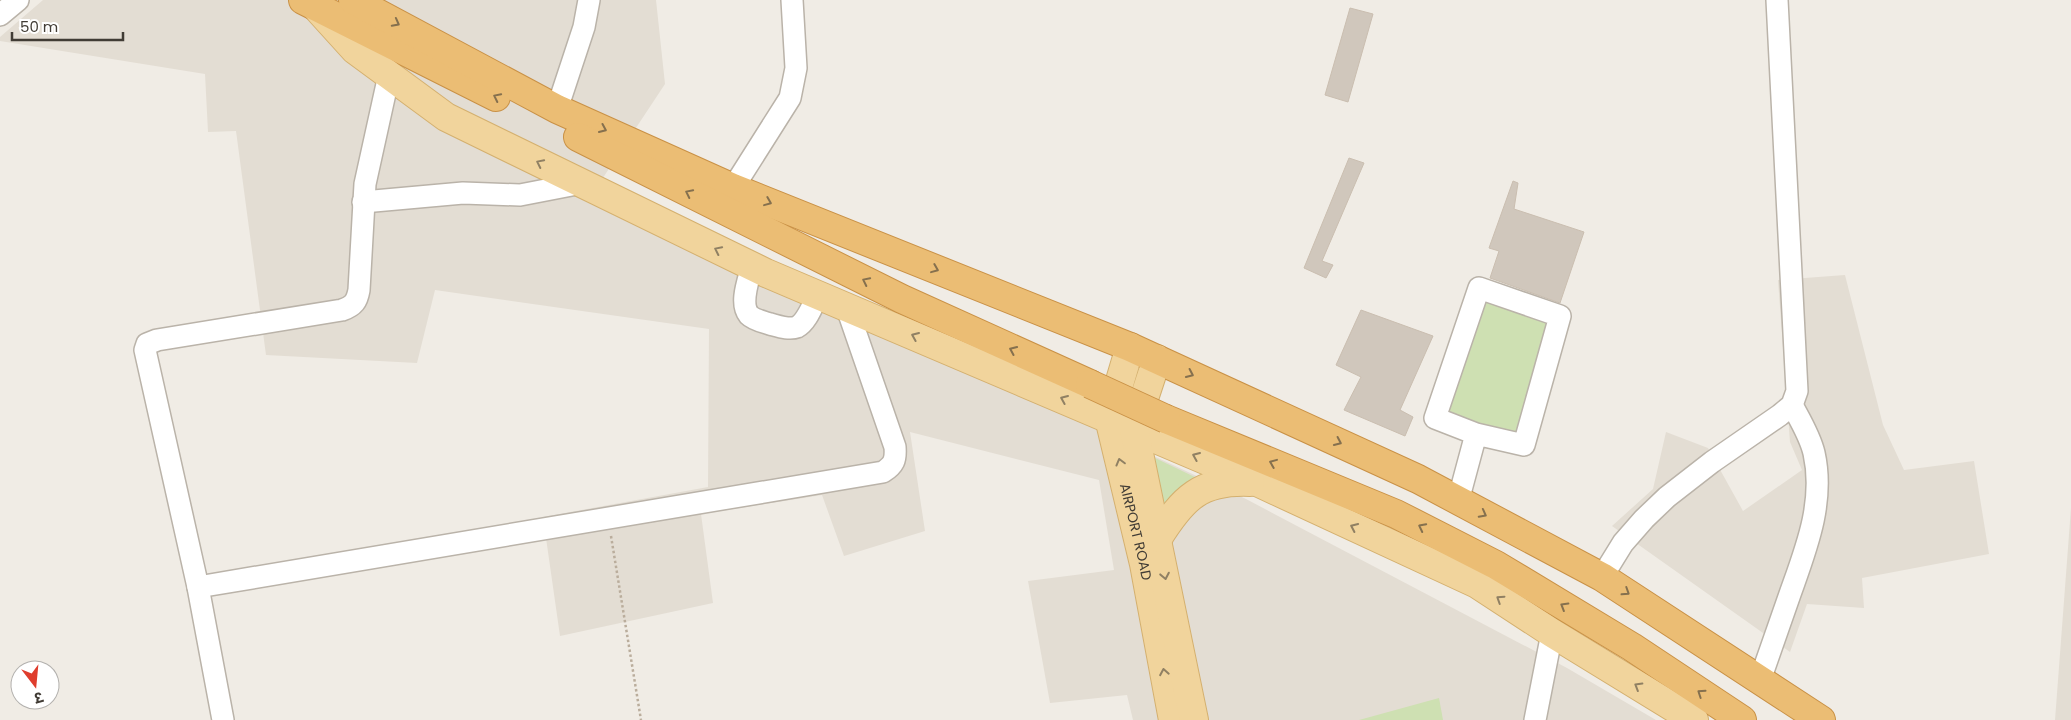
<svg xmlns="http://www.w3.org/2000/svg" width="2071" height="720" font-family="Poppins,'Noto Sans Devanagari',sans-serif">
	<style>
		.residential { fill: #e3ddd3 }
		.green { fill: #cee0b2 }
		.building { fill: #d0c7bc; stroke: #cabeb0 }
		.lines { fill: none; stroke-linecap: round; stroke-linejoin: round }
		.minor-casing { stroke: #bab3a9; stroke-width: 24 }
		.major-casing { stroke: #d4b06f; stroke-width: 30 }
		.highway-casing { stroke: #c99146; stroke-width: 30 }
		.path { stroke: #baad9c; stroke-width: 2.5; stroke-dasharray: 2.5 2.5; stroke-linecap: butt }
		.minor { stroke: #fff; stroke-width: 21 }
		.major { stroke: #f1d49c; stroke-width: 28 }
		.highway { stroke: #ebbd74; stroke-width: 28 }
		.highway-bridge-casing { stroke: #c99146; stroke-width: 30; stroke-linecap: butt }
		.highway-bridge { stroke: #ebbd74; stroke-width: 28 }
		.oneway { stroke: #85704e }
		.oneway2 { stroke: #908063 }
		.labels { text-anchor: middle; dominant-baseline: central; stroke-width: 4; stroke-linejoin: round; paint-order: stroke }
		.street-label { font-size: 14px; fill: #413c35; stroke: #fff }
	</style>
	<rect width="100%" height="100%" fill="#f0ece5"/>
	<g class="residential">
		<path d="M43 0H656L665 84 587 202 764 287 1040 403 1246 499 1567 668 1656 720H1133L1127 695 1050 703 1028 581 1114 570 1099 480 910 432 925 531 844 556 822 495 701 514 713 603 560 636 543 517 708 487 709 329 435 290 417 363 266 355 236 131 208 132 205 74 0 41V37Z"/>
		<path d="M1845 275 1883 425 1904 470 1974 461 1989 554 1862 578 1864 608 1807 604 1790 652 1612 526 1653 489 1666 432 1708 448 1743 511 1802 470 1790 442 1778 280Z"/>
		<path d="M2071 508V720H2055Z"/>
	</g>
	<g class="green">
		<path d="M1482 297 1555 320 1518 436 1443 411Z"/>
		<path d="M1155 458 1199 479 1196 491 1159 508 1151 462Z"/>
		<path d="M1439 698 1443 720H1359Z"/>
	</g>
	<g class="building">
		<path d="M1350 8 1373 14 1348 102 1325 95Z"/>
		<path d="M1349 158 1364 163 1322 261 1333 265 1326 278 1304 268Z"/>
		<path d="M1513 181 1518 183 1514 209 1584 232 1560 303 1490 278 1499 251 1489 248Z"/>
		<path d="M1361 310 1433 336 1400 410 1413 417 1405 436 1344 410 1361 377 1336 365Z"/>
	</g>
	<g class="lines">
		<defs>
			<g id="minor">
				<path d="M0 15 18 0"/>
				<path d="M557 109 584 27 589 0"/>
				<path d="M733 188 790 98 796 68 792 0"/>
				<path d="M363 202 463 193 520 195 582 183"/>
				<path d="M752 266C749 279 739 303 749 315 754 320 764 322 770 324 778 326 789 330 797 327 807 322 813 304 818 295"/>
				<path d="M1458 501 1476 434 1435 418 1479 288 1560 316 1524 445 1476 434"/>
				<path d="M1602 577 1623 543 1644 519 1667 497 1712 462 1780 415 1792 405 1797 391 1777 0"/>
				<path d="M198 587 883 472C894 465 896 460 895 447L847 308"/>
				<path d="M1760 680C1770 652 1780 623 1790 594 1806 549 1825 502 1814 453 1810 436 1800 420 1792 405"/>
				<path d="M223 720 198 587 145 350 147 344 157 340 342 310C354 306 357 301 359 290L365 184 389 75"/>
				<path d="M1535 720 1552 633"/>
			</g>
			<g id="major">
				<path d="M316 7 355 50 446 117 766 273 1257 482 1477 584 1552 633 1694 720"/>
				<path id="s1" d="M1130 347 1109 418 1144 564 1173 720"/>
				<path d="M1157 359 1134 429 1194 720"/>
				<path d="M1158 538C1183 498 1200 480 1250 482"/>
			</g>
			<g id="highway">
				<path d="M303 0 496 97"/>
				<path d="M353 0 557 109 733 188 1130 347 1418 479 1602 577 1821 720"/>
				<path d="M578 137 902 299 1090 384"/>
				<path d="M1166 419 1396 514 1496 565 1632 647 1742 720"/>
			</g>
		</defs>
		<use href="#minor" class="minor-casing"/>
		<use href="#major" class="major-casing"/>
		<use href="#highway" class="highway-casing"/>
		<path class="path" d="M611 536 641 720"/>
		<use href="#minor" class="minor"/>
		<use href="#major" class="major"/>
		<use href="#highway" class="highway"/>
		<defs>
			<path id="highway-bridge" d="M1090 384 1166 419"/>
		</defs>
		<use href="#highway-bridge" class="highway-bridge-casing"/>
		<use href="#highway-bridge" class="highway-bridge"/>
	</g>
	<defs><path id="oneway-chevron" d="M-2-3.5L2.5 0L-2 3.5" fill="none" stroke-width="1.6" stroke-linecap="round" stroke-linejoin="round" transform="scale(1.25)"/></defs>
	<g class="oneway">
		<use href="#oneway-chevron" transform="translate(396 23) rotate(28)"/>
		<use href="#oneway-chevron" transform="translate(497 97) rotate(-154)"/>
		<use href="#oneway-chevron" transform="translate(603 129) rotate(24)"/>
		<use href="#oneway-chevron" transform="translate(689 193) rotate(-154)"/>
		<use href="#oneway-chevron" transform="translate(768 202) rotate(22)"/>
		<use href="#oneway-chevron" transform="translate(935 269) rotate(22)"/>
		<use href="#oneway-chevron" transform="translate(866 281) rotate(-154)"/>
		<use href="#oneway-chevron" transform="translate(1013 350) rotate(-156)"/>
		<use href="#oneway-chevron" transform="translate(1190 374) rotate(25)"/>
		<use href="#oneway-chevron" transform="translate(1338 442) rotate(25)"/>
		<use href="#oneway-chevron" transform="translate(1273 463) rotate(-158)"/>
		<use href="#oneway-chevron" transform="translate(1483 514) rotate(28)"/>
		<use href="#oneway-chevron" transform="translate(1422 527) rotate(-153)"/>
		<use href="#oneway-chevron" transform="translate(1626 592) rotate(33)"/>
		<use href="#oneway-chevron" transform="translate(1564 606) rotate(-149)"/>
		<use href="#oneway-chevron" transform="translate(1701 693) rotate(-146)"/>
	</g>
	<g class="oneway2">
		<use href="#oneway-chevron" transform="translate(540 163) rotate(-154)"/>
		<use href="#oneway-chevron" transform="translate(718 250) rotate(-154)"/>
		<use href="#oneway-chevron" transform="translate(915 336) rotate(-157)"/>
		<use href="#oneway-chevron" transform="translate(1064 399) rotate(-157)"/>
		<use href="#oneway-chevron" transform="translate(1196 456) rotate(-157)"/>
		<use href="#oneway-chevron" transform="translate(1120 462) rotate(-105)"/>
		<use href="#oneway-chevron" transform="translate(1354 527) rotate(-155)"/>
		<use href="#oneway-chevron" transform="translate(1165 576) rotate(79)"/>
		<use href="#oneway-chevron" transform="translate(1500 599) rotate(-147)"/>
		<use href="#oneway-chevron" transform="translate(1164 672) rotate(-100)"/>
		<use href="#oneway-chevron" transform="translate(1638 686) rotate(-149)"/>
	</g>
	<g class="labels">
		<g class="street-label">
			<text stroke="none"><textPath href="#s1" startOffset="191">AIRPORT ROAD</textPath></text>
		</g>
	</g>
	<g transform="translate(35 685) rotate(164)"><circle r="24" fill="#ffffff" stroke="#b3b1ae"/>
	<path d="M0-4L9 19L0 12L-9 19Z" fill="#df3d2d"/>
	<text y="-8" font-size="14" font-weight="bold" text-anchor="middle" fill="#413c35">उ</text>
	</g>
	<path d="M12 32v8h111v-8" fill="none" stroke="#413c35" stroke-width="2.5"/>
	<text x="20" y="32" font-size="15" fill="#413c35" stroke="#ffffff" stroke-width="4" paint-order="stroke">50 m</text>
</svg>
